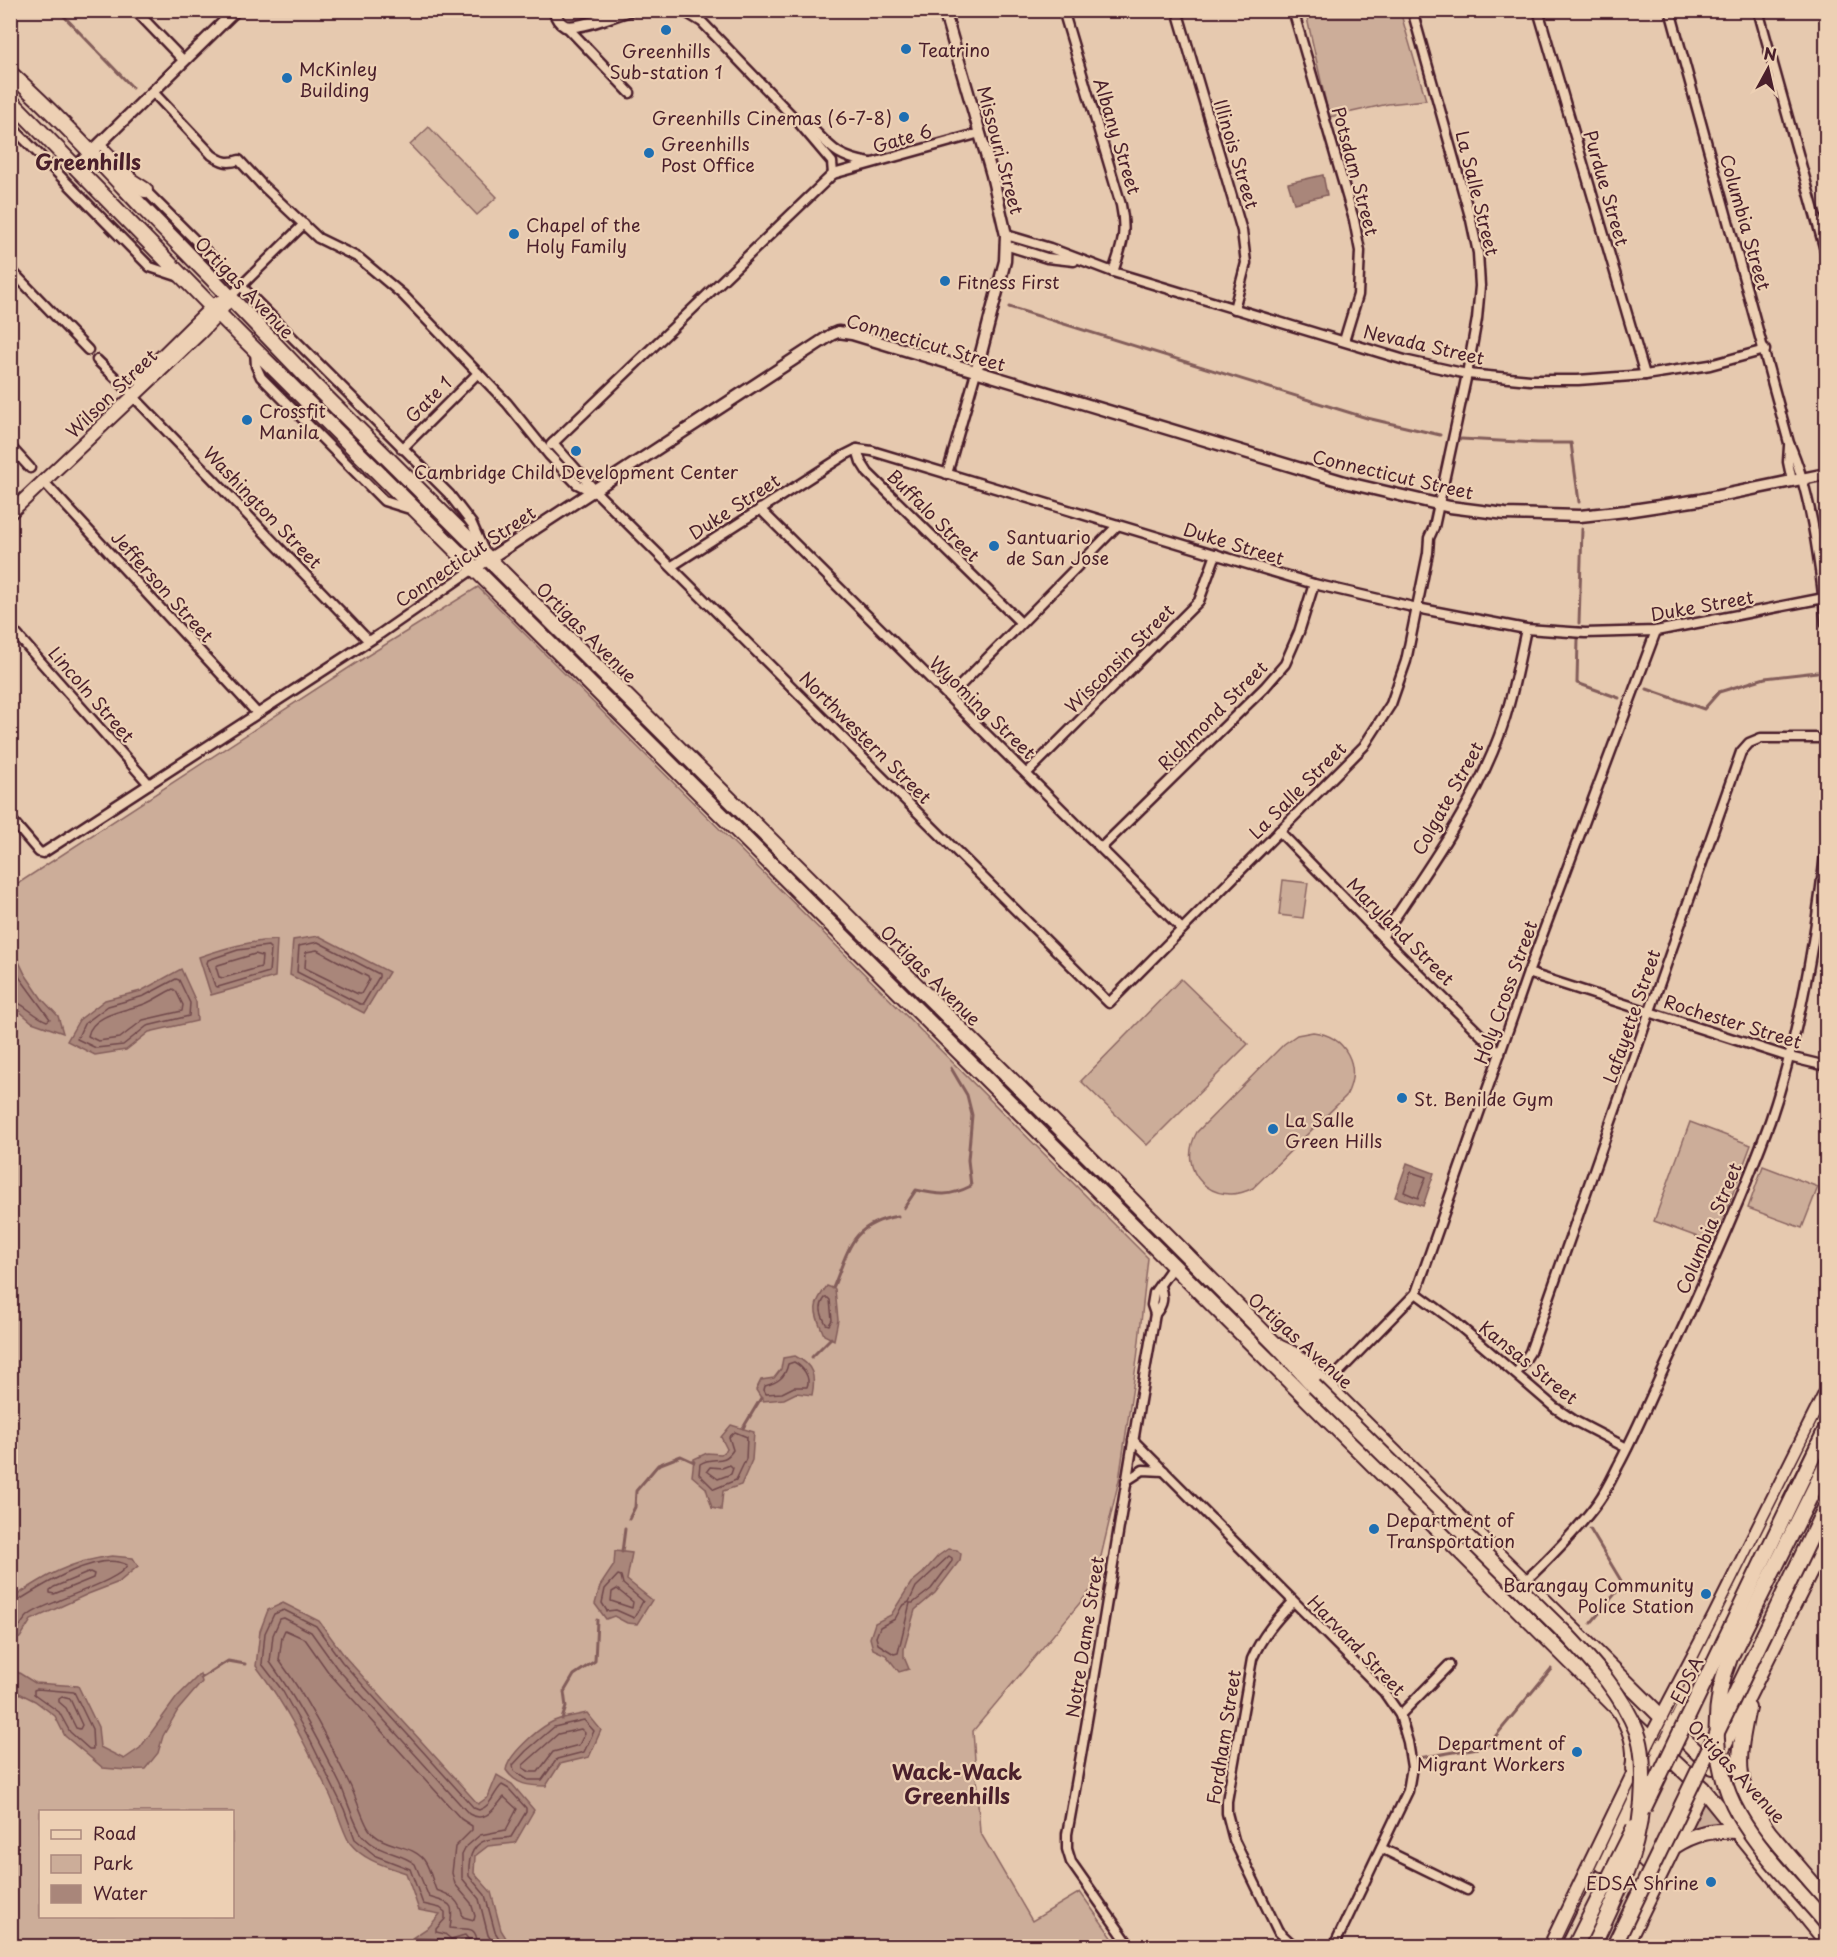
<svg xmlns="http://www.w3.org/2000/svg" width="1837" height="1957" font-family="'Playpen Sans',sans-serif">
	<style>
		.green { fill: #ccad99; stroke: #8b6662; stroke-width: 1.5; fill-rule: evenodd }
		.water { fill: #a9867a; stroke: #835d5a; stroke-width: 1.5 }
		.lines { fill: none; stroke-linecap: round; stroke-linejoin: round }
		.shore { stroke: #70484b; stroke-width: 1.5 }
		.stream { stroke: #835d5a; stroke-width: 3 }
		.minor-casing { stroke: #4a1f2b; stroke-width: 13 }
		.tertiary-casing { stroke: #4a1f2b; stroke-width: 15 }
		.secondary-casing { stroke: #4a1f2b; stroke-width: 16 }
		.primary-casing { stroke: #4a1f2b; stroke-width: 18 }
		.trunk-casing { stroke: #4a1f2b; stroke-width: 18 }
		.minor { stroke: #edd0b4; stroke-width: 8 }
		.tertiary { stroke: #edd0b4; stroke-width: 10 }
		.secondary { stroke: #edd0b4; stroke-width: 12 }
		.primary { stroke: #edd0b4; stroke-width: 14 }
		.trunk { stroke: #edd0b4; stroke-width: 14 }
		.tram { stroke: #4a1f2b; stroke-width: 1.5 }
		.trunk-bridge-casing { stroke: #4a1f2b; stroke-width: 18; stroke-linecap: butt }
		.trunk-bridge { stroke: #edd0b4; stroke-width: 14 }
		.poi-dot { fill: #1f6fb2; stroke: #edd0b4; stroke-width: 2 }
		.labels { text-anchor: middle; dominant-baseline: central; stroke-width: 4.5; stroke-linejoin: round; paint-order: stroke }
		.poi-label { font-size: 18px; fill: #4a1f2b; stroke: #edd0b4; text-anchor: start }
		.street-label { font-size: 18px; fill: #4a1f2b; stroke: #edd0b4 }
		.quarter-label { font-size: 21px; font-weight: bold; fill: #4a1f2b; stroke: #edd0b4 }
	</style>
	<rect width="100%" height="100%" fill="#e6c9af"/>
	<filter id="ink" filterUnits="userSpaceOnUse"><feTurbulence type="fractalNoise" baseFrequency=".0167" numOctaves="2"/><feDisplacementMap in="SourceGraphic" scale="12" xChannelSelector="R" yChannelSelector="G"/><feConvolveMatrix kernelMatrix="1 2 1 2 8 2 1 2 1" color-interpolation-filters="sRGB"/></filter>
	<g filter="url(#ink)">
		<g class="green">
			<path d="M1334 11H1400L1426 100 1388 104 1329 117 1307 18Z"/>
			<path d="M429 127 497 197 477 215 410 145Z"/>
			<path d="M478 587 1148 1258 1137 1359 1119 1480 1094 1586 973 1731 980 1832 1032 1921 1080 1892 1118 1946H11V888L367 656ZM40 1812H232V1916H40Z"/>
			<path d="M1283 880 1308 883 1303 918 1279 915Z"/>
			<path d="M1181 979 1248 1044 1147 1145 1081 1081Z"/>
			<path d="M1313 1032C1346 1036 1362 1066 1346 1096L1253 1188C1213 1209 1175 1171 1197 1132L1284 1044 1297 1035Z"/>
			<path d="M1690 1122 1751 1145 1714 1243 1654 1221Z"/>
			<path d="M1763 1166 1818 1187 1802 1228 1748 1208Z"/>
			<path d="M1702 1801 1724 1823V1824L1689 1829Z"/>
		</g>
		<g class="water">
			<path d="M1323 175 1327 195 1294 203 1288 183Z"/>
			<path d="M319 936 389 972 364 1013 290 975 293 940Z"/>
			<path d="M277 940 275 977 211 995 199 957C225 948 249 941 277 940Z"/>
			<path d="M11 945 25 974 42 999 58 1016 63 1033 32 1022 11 1004Z"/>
			<path d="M181 969 196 1002 197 1021 149 1032 126 1050 95 1055 67 1041 79 1020 105 1000 141 991Z"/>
			<path d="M1407 1163 1434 1173 1423 1206 1395 1197Z"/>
			<path d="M827 1286 835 1289 838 1320 834 1340 824 1335C814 1311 811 1307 827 1286Z"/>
			<path d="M795 1356C813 1365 816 1376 812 1395L796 1393 784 1399 763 1401 756 1390 761 1380 774 1378 781 1369 783 1358Z"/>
			<path d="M731 1425 754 1432 752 1460 741 1485 723 1491 721 1510 712 1508 706 1488 692 1476 694 1459 707 1453 721 1454 727 1449 721 1437Z"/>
			<path d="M948 1549 957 1550 961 1554 960 1560 935 1593 915 1610 904 1649V1657L909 1669 899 1672 886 1655 873 1649 870 1638 875 1623 891 1615 911 1583 923 1573 938 1556Z"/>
			<path d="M615 1551 632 1553 627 1580 652 1600 637 1624 627 1623 614 1616 606 1619 595 1604 600 1586 614 1565Z"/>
			<path d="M112 1556 133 1558 138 1566 119 1582 88 1594 31 1620 20 1638 11 1641V1599C46 1576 69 1561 112 1556Z"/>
			<path d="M283 1603 319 1621 346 1658 478 1804 488 1797 497 1775 512 1784 534 1810 515 1843 488 1846 475 1856 474 1873 491 1892 501 1930 511 1946H463V1940L449 1946H445L443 1939 412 1938 429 1927 440 1914 419 1910 406 1873C386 1866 364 1861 350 1843 344 1835 335 1804 329 1793 307 1748 286 1705 256 1666L260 1631 268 1610Z"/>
			<path d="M11 1668 35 1683 78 1686 98 1727 100 1747 124 1759 140 1748 177 1697 200 1674 202 1682 178 1710 163 1736 158 1753 145 1769 126 1770 103 1768 65 1736 55 1716 35 1701 17 1692 11 1691Z"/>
			<path d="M587 1713 601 1730 589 1757 560 1764 546 1786C529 1786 516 1785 506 1770 508 1755 537 1730 550 1723 560 1717 576 1716 587 1713Z"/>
		</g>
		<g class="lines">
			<g class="shore">
				<path d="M318 942 379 974V977L363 1004H360L297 972 299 946Z"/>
				<path d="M268 946 271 949 269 972 218 987 215 986 207 963 208 960 238 950Z"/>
				<path d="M317 950 368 977 369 980 361 994H358L305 968 306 952Z"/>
				<path d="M255 954 262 956 261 967 223 978 219 977 216 967 218 965Z"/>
				<path d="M10 958 20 978 50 1019 47 1021C33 1016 22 1001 10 1000"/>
				<path d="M176 979 179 980 190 1003 189 1016 147 1026 123 1045 96 1048 77 1039 84 1024 108 1006 144 996Z"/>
				<path d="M173 989 176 991 183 1005 182 1011 143 1020 120 1038 98 1041 88 1036C92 1013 131 1010 147 1003 156 999 164 993 173 989Z"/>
				<path d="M1411 1172 1426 1177 1418 1198 1404 1192Z"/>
				<path d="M825 1298H828L830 1300 832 1320 829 1325 826 1324C821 1314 818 1307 825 1298Z"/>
				<path d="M794 1362C803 1367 811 1377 807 1387H794L782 1393 766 1394 764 1390 765 1386C778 1382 785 1378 788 1364Z"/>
				<path d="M735 1432 747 1437 746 1459 736 1480 714 1489 699 1474 700 1464C713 1455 723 1466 733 1450L729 1437Z"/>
				<path d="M730 1465 733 1468 731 1474 718 1479 707 1471 710 1467 722 1468Z"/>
				<path d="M949 1556 952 1558V1561L931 1589 913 1603H910L898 1653 894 1654 878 1644 876 1637 880 1627 895 1619 902 1606 909 1602 916 1587Z"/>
				<path d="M90 1572 94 1574 93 1578 54 1594 50 1593V1590L54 1587Z"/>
				<path d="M618 1575 621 1576 623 1584 643 1601 634 1618 616 1610 607 1611 602 1603 605 1589Z"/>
				<path d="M617 1589 633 1602 632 1608 611 1601 612 1592Z"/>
				<path d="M10 1603 16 1602C40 1587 99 1549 127 1565 121 1579 74 1593 58 1601 48 1605 37 1609 29 1615 21 1621 20 1631 10 1635"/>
				<path d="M285 1630 305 1639 329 1673 461 1819 472 1826V1830L455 1847 452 1873 455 1884 471 1903 475 1916 474 1920 463 1917C459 1900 452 1895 436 1890 432 1880 430 1868 424 1860 411 1843 382 1848 369 1829 363 1821 355 1794 349 1783 328 1740 307 1698 279 1660L282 1637Z"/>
				<path d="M37 1689 74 1692 92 1729 93 1749H89L70 1732 59 1712 34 1694V1690Z"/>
				<path d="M62 1697 70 1699 82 1725 80 1729 76 1728 66 1708 59 1702V1699Z"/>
				<path d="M584 1720 594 1731 584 1752 557 1759 542 1780H528L514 1771 513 1765 526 1751 554 1727Z"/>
				<path d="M581 1729 585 1733 579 1745 553 1752 538 1772H530L523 1768V1765L558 1734Z"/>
				<path d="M469 1946V1940L465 1935 451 1939 445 1934 436 1932V1929L445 1919V1912L440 1908 423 1904 410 1869 376 1856 355 1839 344 1809 310 1740 282 1690 262 1664 265 1633 274 1614 284 1610 316 1626 342 1662 474 1808 479 1810C492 1806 493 1793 502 1785L509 1789 526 1808V1812L511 1837C503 1839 494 1838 487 1840 470 1845 468 1861 469 1876L485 1895 495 1932 504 1946"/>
				<path d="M477 1946C478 1922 463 1931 450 1928 454 1902 453 1905 429 1897L415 1864C398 1851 381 1855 363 1836 356 1829 346 1798 341 1786 320 1743 298 1701 270 1662L273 1635 280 1619 284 1618 311 1632 336 1667 469 1814C486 1824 495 1807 504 1797L517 1809 506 1830 480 1835 466 1847 462 1855V1878L479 1899 488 1935 495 1946"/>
			</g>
			<g class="stream">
				<path d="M58 10 132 87"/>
				<path d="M1009 307 1367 418 1440 435"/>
				<path d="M1461 439 1538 443H1571L1579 502"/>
				<path d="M1579 623 1582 529"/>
				<path d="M1578 639 1577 683 1619 698"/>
				<path d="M1647 689 1704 709 1719 692 1765 678 1817 672"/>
				<path d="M904 1208 916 1190C939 1195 949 1197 971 1186L968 1160 972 1115 967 1095 951 1068"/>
				<path d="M833 1288C849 1249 851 1224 898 1216"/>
				<path d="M812 1357 831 1338"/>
				<path d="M743 1428 761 1398"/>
				<path d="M629 1519 635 1507 636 1491 658 1465 681 1456 694 1462"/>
				<path d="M1590 1529 1623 1584 1591 1623"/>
				<path d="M622 1552 625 1529"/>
				<path d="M201 1678 228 1661 245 1664"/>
				<path d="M562 1719 566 1707 564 1692 574 1675 595 1661 597 1620"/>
				<path d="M1419 1758 1478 1748 1489 1744 1551 1669"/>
			</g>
			<defs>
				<g id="minor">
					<path d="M135 10 184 61"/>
					<path d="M686 10 687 13 702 22 799 123 832 162 833 174"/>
					<path d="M1063 10 1121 205C1127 234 1122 245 1113 272"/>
					<path d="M1177 10 1242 231 1246 263 1234 309"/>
					<path d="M1293 10 1354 220 1360 251 1358 295 1344 341"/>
					<path d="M1538 10 1645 375"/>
					<path d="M1670 10 1789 443C1812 494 1821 569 1826 624"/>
					<path d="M1758 10 1826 254"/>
					<path d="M567 27 630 93"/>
					<path d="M153 92 212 155C222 162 228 164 239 160L263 186 318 238 359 258 403 295 507 403 549 455 577 484 595 493"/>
					<path d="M807 123C831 147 835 157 870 163"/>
					<path d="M10 125 150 267 180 277"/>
					<path d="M100 144 130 175"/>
					<path d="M143 188 449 494 472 524 484 551"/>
					<path d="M1006 235 1050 248 1113 272 1408 361 1467 374 1530 380H1578L1645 375 1710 365 1765 350"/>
					<path d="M1005 245 1047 258 1074 261"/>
					<path d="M10 269 88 350"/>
					<path d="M231 296 304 224"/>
					<path d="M255 350 256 366 261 377 384 501 413 510"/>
					<path d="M97 360 128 390"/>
					<path d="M133 396 368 640"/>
					<path d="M553 443 599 495 1109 1003 1364 746 1391 704 1406 661 1428 553 1429 538 1434 527 1467 374 1477 319 1480 286 1478 253 1471 220 1412 10"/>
					<path d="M551 445 833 174 980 133"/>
					<path d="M10 446 30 468"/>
					<path d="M1789 446 1788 462 1792 481"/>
					<path d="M402 449 478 373"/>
					<path d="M857 449 861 462 868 473 1021 623"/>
					<path d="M947 474 976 372"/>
					<path d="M44 482 257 713"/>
					<path d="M760 509 1182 929"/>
					<path d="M672 566 845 455 857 449 872 451 1314 584 1417 608 1526 629 1585 633 1656 631 1824 598"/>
					<path d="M10 627 149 784"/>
					<path d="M949 697 1118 525"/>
					<path d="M1027 773 1199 601 1216 554"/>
					<path d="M10 818 39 852 43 853 380 634 475 568"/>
					<path d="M1279 831 1382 937 1500 1054"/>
					<path d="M1101 848 1265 687 1285 664 1299 632 1314 584"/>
					<path d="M1382 937C1424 874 1473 807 1499 736 1512 701 1518 665 1526 629"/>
					<path d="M1528 973 1789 1057 1826 1066"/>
					<path d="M1416 1293 1455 1322 1554 1407 1575 1421 1627 1448"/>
					<path d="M1155 1314 1152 1305 1154 1293 1174 1265"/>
					<path d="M1337 1374 1416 1293 1528 973 1656 631"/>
					<path d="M1516 1374 1530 1352 1741 752 1749 743 1761 738H1826"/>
					<path d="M1133 1440 1384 1692 1400 1715 1408 1742 1412 1767 1408 1791 1334 1946"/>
					<path d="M1126 1481 1143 1470 1164 1471"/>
					<path d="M1524 1582C1547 1561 1580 1527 1598 1502 1606 1491 1612 1478 1618 1466 1639 1427 1655 1386 1674 1347 1708 1272 1742 1198 1770 1121 1800 1034 1816 936 1826 846"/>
					<path d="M1293 1602C1276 1620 1262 1636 1252 1659L1227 1801V1813L1234 1840 1278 1931 1294 1946"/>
					<path d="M1400 1715 1449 1665"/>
					<path d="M1381 1848 1467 1890"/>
					<path d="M1130 1946 1071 1862 1067 1849V1834C1099 1661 1124 1487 1155 1314 1163 1305 1164 1298 1160 1286"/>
				</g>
				<g id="tertiary">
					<path d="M554 10C556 17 559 23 565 26 577 30 617 14 630 10"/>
					<path d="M944 10 992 175 1006 235 1005 261 976 372"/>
					<path d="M76 167 236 10"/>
					<path d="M475 568 831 335 838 332 852 334 1348 483 1450 507 1505 514 1580 516 1626 511 1699 500 1826 474"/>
				</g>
				<g id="secondary">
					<path d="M139 379 212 307 219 302"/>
					<path d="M10 513 199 334 219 313 231 296"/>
				</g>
				<g id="primary">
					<path d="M10 73C57 115 99 161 142 207 201 267 259 327 317 388L1111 1179 1278 1347 1296 1355 1711 1766"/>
					<path d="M10 100 212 307 1618 1709 1702 1788 1826 1941"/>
					<path d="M114 170 145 190"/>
					<path d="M1726 1782 1826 1899"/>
				</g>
				<g id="trunk">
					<path d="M1278 1347 1314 1386"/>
					<path d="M1748 1708C1736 1766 1734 1781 1768 1831"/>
					<path d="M1618 1709C1630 1728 1637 1746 1633 1769"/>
					<path d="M1713 1767 1826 1540"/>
					<path d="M1673 1847C1697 1832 1711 1830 1738 1831"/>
					<path d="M1602 1864 1673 1730 1781 1506"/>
					<path d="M1618 1864C1634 1869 1643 1879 1645 1895"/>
					<path d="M1551 1946 1651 1739 1715 1617 1826 1394"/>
					<path d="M1625 1946 1702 1788"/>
				</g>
			</defs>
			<use href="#minor" class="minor-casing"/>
			<use href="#tertiary" class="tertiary-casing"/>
			<use href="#secondary" class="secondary-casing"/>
			<use href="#primary" class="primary-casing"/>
			<use href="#trunk" class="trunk-casing"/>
			<use href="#minor" class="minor"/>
			<use href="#tertiary" class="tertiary"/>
			<use href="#secondary" class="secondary"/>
			<use href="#primary" class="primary"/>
			<use href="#trunk" class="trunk"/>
			<path class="tram" d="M1558 1946 1631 1792 1826 1403"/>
			<defs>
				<g id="trunk-bridge">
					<path d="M1314 1386 1568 1636C1595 1665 1622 1694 1637 1732 1643 1748 1643 1766 1643 1782 1642 1849 1621 1887 1593 1946"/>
					<path d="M1826 1465 1730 1658C1710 1708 1712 1768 1739 1815 1761 1854 1798 1889 1826 1923"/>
					<path d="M1644 1808 1826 1429"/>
					<path d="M1575 1946 1634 1828"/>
					<path d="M1614 1946 1826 1506"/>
				</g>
			</defs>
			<use href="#trunk-bridge" class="trunk-bridge-casing"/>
			<use href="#trunk-bridge" class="trunk-bridge"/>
		</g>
	</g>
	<g class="poi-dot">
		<circle cx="666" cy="30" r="6"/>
		<circle cx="906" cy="49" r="6"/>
		<circle cx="287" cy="78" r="6"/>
		<circle cx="904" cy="117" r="6"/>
		<circle cx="649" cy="153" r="6"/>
		<circle cx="514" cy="234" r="6"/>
		<circle cx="945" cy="281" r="6"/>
		<circle cx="247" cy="420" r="6"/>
		<circle cx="576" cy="451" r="6"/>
		<circle cx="994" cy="546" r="6"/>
		<circle cx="1402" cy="1098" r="6"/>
		<circle cx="1273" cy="1129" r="6"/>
		<circle cx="1374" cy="1529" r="6"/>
		<circle cx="1706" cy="1594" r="6"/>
		<circle cx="1577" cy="1752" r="6"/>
		<circle cx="1711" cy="1882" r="6"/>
	</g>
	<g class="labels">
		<g class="poi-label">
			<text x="918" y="49">Teatrino</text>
			<text x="666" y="50" text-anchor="middle">Greenhills<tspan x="666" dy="21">Sub-station 1</tspan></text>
			<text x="299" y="68">McKinley<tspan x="299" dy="21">Building</tspan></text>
			<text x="892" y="117" text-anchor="end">Greenhills Cinemas (6-7-8)</text>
			<text x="661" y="143">Greenhills<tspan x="661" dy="21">Post Office</tspan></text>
			<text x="526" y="224">Chapel of the<tspan x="526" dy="21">Holy Family</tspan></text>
			<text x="957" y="281">Fitness First</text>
			<text x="259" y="410">Crossfit<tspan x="259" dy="21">Manila</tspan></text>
			<text x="576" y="471" text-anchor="middle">Cambridge Child Development Center</text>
			<text x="1006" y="536">Santuario<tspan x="1006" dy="21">de San Jose</tspan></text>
			<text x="1414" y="1098">St. Benilde Gym</text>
			<text x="1285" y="1119">La Salle<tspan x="1285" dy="21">Green Hills</tspan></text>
			<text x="1386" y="1519">Department of<tspan x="1386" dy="21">Transportation</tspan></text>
			<text x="1694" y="1584" text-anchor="end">Barangay Community<tspan x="1694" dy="21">Police Station</tspan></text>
			<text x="1565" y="1742" text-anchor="end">Department of<tspan x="1565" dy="21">Migrant Workers</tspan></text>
			<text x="1699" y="1882" text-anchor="end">EDSA Shrine</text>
		</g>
		<g class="street-label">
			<text transform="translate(1118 136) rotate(73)">Albany Street</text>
			<text transform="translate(902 138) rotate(-16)">Gate 6</text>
			<text transform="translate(1001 150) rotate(75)">Missouri Street</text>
			<text transform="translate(1237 154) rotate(73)">Illinois Street</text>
			<text transform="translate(1356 171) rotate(75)">Potsdam Street</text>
			<text transform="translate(1607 188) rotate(74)">Purdue Street</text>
			<text transform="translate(1478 193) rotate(76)">La Salle Street</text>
			<text transform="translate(1746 222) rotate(74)">Columbia Street</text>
			<text transform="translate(245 287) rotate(46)">Ortigas Avenue</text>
			<text transform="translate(926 342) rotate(16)">Connecticut Street</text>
			<text transform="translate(1424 344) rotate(13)">Nevada Street</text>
			<text transform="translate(111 393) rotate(-44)">Wilson Street</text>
			<text transform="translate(428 399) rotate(-45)">Gate 1</text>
			<text transform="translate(1393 474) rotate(13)">Connecticut Street</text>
			<text transform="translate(734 506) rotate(-33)">Duke Street</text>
			<text transform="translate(263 507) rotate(46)">Washington Street</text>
			<text transform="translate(934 515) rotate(45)">Buffalo Street</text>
			<text transform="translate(1234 543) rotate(17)">Duke Street</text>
			<text transform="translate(465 556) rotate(-34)">Connecticut Street</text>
			<text transform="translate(163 586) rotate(48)">Jefferson Street</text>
			<text transform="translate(1702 605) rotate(-10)">Duke Street</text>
			<text transform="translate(587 632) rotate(45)">Ortigas Avenue</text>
			<text transform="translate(1119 658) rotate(-45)">Wisconsin Street</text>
			<text transform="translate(92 694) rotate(49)">Lincoln Street</text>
			<text transform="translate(983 707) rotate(44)">Wyoming Street</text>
			<text transform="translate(1212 715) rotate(-45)">Richmond Street</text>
			<text transform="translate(866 737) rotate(45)">Northwestern Street</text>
			<text transform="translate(1297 790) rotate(-45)">La Salle Street</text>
			<text transform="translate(1447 798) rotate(-61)">Colgate Street</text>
			<text transform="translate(1401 931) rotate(45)">Maryland Street</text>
			<text transform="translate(931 975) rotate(45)">Ortigas Avenue</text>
			<text transform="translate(1505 992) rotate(-70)">Holy Cross Street</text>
			<text transform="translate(1631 1016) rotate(-71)">Lafayette Street</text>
			<text transform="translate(1733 1021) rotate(17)">Rochester Street</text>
			<text transform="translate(1708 1228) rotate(-67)">Columbia Street</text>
			<text transform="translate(1301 1340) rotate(42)">Ortigas Avenue</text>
			<text transform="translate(1529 1362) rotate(39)">Kansas Street</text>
			<text transform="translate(1084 1637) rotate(-81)">Notre Dame Street</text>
			<text transform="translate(1357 1645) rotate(46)">Harvard Street</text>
			<text transform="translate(1686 1680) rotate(-64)">EDSA</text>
			<text transform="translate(1223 1737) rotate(-81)">Fordham Street</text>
			<text transform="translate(1737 1771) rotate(47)">Ortigas Avenue</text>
		</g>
		<g class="quarter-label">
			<text x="88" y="161">Greenhills</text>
			<text x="957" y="1771">Wack-Wack<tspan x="957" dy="24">Greenhills</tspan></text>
		</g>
	</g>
	<rect width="1837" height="1957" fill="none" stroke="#edd0b4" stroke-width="36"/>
	<rect x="18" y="18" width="1801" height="1921" fill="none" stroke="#4a1f2b" stroke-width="2" filter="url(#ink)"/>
	<rect x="39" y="1810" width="195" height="108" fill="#edd0b4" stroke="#ac897d" stroke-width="1.5"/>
	<rect x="51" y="1830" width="30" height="9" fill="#edd0b4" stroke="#ac897d" stroke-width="1.5"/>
	<text x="93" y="1840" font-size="18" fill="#4a1f2b">Road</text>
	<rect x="51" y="1855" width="30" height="18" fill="#ccad99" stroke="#ac897d" stroke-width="1.5"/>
	<text x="93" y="1870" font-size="18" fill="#4a1f2b">Park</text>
	<rect x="51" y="1885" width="30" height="18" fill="#a9867a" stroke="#ac897d" stroke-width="1.5"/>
	<text x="93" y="1900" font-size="18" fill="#4a1f2b">Water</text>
	<g transform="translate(1768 69) rotate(8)" stroke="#edd0b4" stroke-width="4.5" paint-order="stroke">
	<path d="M0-4.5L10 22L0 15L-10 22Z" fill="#4a1f2b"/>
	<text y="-9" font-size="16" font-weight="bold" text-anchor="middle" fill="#4a1f2b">N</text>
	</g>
</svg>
